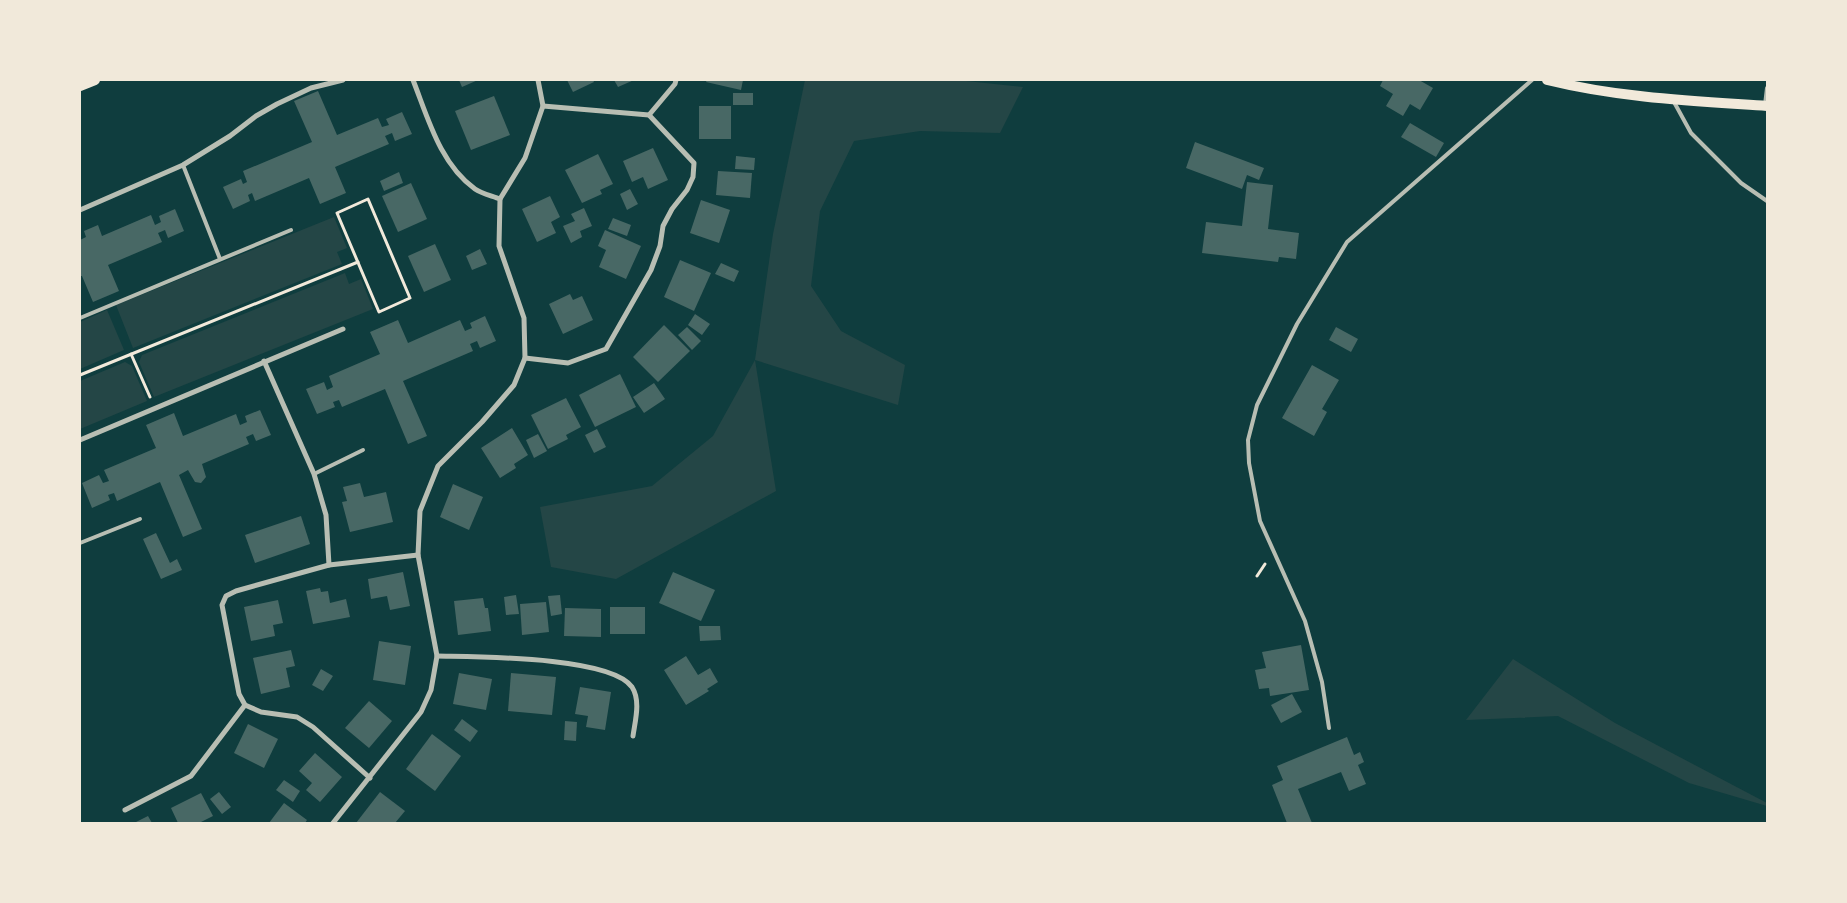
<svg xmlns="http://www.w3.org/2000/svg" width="1847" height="903" font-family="Rubik,sans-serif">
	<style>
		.green { fill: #244646 }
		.building { fill: #486865 }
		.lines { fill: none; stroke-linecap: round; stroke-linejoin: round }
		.path { stroke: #f1e9da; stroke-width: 3 }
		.service { stroke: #b8beb3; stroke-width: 4 }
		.minor { stroke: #b8beb3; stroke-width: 5 }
		.secondary { stroke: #f1e9da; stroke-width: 10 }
	</style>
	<rect width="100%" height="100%" fill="#0f3d3e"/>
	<g class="green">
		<path d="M805 80H957L1023 87 1000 133 920 131 854 141 820 211 811 286 841 331 905 365 898 405 755 360 776 491 616 579 551 567 540 507 652 486 713 436 755 360 773 234Z"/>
		<path d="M334 217 347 248 337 252 342 264 133 348 116 305Z"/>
		<path d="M345 273 349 284 361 279 373 309 154 397 139 362 142 355Z"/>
		<path d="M107 310 124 350 80 369V322Z"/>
		<path d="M125 362 132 366 147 401 80 429V381Z"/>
		<path d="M1513 659 1615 723 1767 803V806L1689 783 1558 716 1466 720Z"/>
	</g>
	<g class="building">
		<path d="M459 80H478L462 87Z"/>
		<path d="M567 80H593L594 82 573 92Z"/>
		<path d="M614 80H634L618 87Z"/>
		<path d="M707 80H743L741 90 706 82Z"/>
		<path d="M1383 80H1419L1433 88 1420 110 1410 104 1403 116 1386 106 1393 94 1380 86Z"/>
		<path d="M318 91 337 135 378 118 382 127 389 125 386 119 402 112 412 134 395 141 392 133 385 136 389 144 335 167 346 193 320 204 309 178 255 201 252 193 248 195 250 201 233 209 223 187 241 179 243 184 247 182 243 171 312 142 294 101Z"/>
		<rect x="733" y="93" width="20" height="12"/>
		<path d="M494 96 510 135 471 150 455 111Z"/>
		<rect x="699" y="106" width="32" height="33"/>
		<path d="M1410 123 1444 143 1436 157 1401 137Z"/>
		<path d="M1195 142 1264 168 1259 180 1247 175 1242 189 1186 168Z"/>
		<path d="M653 148 668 180 648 189 643 177 632 182 623 161Z"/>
		<path d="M598 154 613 184 600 190 602 194 582 203 565 170Z"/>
		<path d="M736 156 755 158 754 170 735 169Z"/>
		<path d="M718 171 752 173 750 198 716 195Z"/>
		<path d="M399 172 403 183 384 191 380 181Z"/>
		<path d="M1247 182 1273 185 1268 229 1299 233 1296 259 1279 257 1278 262 1202 253 1206 222 1242 226Z"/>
		<path d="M411 183 427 219 398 232 382 196Z"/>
		<path d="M630 189 638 204 627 210 620 194Z"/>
		<path d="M550 196 560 217 551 222 556 233 537 242 522 209Z"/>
		<path d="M701 200 730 210 719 243 690 233Z"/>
		<path d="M584 208 592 226 580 231 582 237 571 243 563 226 575 221 571 214Z"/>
		<path d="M175 209 184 231 168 238 165 230 158 233 162 242 108 265 119 291 93 302 82 276H80V240L86 237 84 231 98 225 102 236 151 215 155 225 161 222 159 216Z"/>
		<path d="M613 218 631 225 627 236 608 229Z"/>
		<path d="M605 230 641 246 626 279 599 267 606 250 598 246Z"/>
		<path d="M435 244 451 280 424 292 408 256Z"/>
		<path d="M480 249 487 264 472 270 466 256Z"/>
		<path d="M680 260 711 273 694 311 664 297Z"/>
		<path d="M721 263 739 271 734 282 715 274Z"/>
		<path d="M570 294 573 300 582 296 593 320 563 334 549 304Z"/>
		<path d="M695 314 710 324 702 335 688 325Z"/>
		<path d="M485 316 496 341 480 348 477 341 470 344 473 351 403 381 427 436 408 444 385 389 342 407 339 400 333 402 335 407 317 414 306 389 324 382 327 390 333 387 329 376 380 354 370 332 398 320 408 343 460 320 465 331 472 328 470 323Z"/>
		<path d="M664 325 690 351 658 382 633 357Z"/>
		<path d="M687 327 701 341 692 350 678 335Z"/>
		<path d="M1336 327 1358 339 1351 352 1329 340Z"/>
		<path d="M1312 365 1339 380 1322 409 1327 412 1314 436 1282 418Z"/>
		<path d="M620 374 636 407 595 427 579 395Z"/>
		<path d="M654 383 665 399 644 413 633 397Z"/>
		<path d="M566 398 581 427 566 435 568 439 548 449 531 415Z"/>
		<path d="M260 410 271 435 256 441 253 434 246 437 249 444 202 464 206 477 201 483 195 482 188 470 179 475 202 529 183 537 160 482 117 501 114 493 108 495 110 500 92 508 82 483 99 475 103 483 109 481 104 470 156 448 146 425 174 413 183 436 236 414 240 425 247 422 245 416Z"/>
		<path d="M512 428 528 455 514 464 516 468 500 478 481 448Z"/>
		<path d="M597 429 606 447 594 453 585 435Z"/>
		<path d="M538 434 547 451 534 458 526 440Z"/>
		<path d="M360 483 364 497 386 492 393 522 350 532 342 502 347 501 343 487Z"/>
		<path d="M453 484 483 497 469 530 440 517Z"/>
		<path d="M301 516 310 544 255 563 245 535Z"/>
		<path d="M156 533 170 563 177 559 182 570 161 579 143 539Z"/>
		<path d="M403 572 410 606 390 610 387 596 371 599 368 579Z"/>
		<path d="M673 572 715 590 701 621 659 603Z"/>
		<path d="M320 588 321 592 328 591 330 603 346 599 350 617 313 624 306 591Z"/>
		<path d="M516 595 519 614 506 615 504 597Z"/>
		<path d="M560 595 562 614 551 616 548 596Z"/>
		<path d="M483 598 485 608H488L491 631 458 635 454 601Z"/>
		<path d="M278 600 283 623 273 625 275 636 251 641 244 607Z"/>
		<path d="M546 602 549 632 522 635 520 604Z"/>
		<rect x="610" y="607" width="35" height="27"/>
		<path d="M565 608 601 609V637L564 636Z"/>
		<path d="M699 626H720L721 640 700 641Z"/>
		<path d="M379 641 411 646 405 685 373 680Z"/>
		<path d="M1301 645 1309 690 1270 696 1269 688 1259 689 1255 670 1266 668 1262 652Z"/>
		<path d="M291 650 295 666 286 668 290 687 261 694 253 658Z"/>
		<path d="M686 656 698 675 710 668 718 682 707 689 709 691 686 705 664 670Z"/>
		<path d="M321 669 333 676 323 691 312 685Z"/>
		<path d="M459 673 492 679 486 710 453 704Z"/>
		<path d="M511 673 556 677 552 715 508 711Z"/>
		<path d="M580 687 611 692 605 730 586 727 588 716 575 714Z"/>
		<path d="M1292 694 1302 712 1281 723 1271 705Z"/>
		<path d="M369 701 392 721 369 748 345 728Z"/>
		<path d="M462 719 478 731 470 742 454 730Z"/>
		<path d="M565 721 577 722 576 741 564 740Z"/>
		<path d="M248 724 278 739 264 768 234 753Z"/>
		<path d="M432 734 461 756 435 791 406 769Z"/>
		<path d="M1347 737 1354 755 1360 752 1364 762 1358 765 1366 784 1349 791 1341 772 1298 789 1312 823H1287L1272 785 1283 780 1277 766Z"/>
		<path d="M315 753 342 777 320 802 306 790 312 783 299 771Z"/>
		<path d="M284 780 300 791 293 802 276 790Z"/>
		<path d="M219 792 231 807 222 814 210 799Z"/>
		<path d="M380 792 405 811 395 823H356Z"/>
		<path d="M201 793 213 816 199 823H178L171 808Z"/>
		<path d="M284 803 307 820 305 823H269Z"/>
		<path d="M148 816 152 823H134Z"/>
	</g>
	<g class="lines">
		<g class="path">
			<path d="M368 199 410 298 379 312 337 213Z"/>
			<path d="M131 354 150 397"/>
			<path d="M80 375 358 262"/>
			<path d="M1257 576 1265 564"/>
		</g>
		<g class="service">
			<path d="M1674 102 1691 133 1741 183 1767 201"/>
			<path d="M1765 105 1767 88"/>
			<path d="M183 165 220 259"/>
			<path d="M80 318 291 230"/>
			<path d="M314 474 363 450"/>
			<path d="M80 543 140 519"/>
			<path d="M1329 728 1322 682 1305 621 1260 521 1249 463 1248 440 1257 405 1297 324 1347 242 1532 80"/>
		</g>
		<g class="minor">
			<path d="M413 80C428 118 440 164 475 189 482 194 493 196 500 199"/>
			<path d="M649 115 675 84 676 80"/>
			<path d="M80 210 183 165 230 136 256 116 277 104 311 88 343 80"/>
			<path d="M525 358 568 363 606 349 651 270 660 246 663 226 672 209 687 190 693 177 694 163 649 115 543 106"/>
			<path d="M264 361 314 474 326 515 329 565"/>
			<path d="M80 440 343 329"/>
			<path d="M437 656C475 657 610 656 632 687 641 701 635 721 633 736"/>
			<path d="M370 778 313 727 297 717 261 712 245 705 239 694 222 605 226 596 236 591 329 565 418 555"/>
			<path d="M125 810 191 776 245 705"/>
			<path d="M333 823 421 712 431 690 437 656 418 555 420 511 438 466 482 422 514 385 525 358 524 318 499 246 500 199 525 158 543 106 538 80"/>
		</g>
		<g class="secondary">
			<path d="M1547 80C1620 98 1693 101 1767 106"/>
			<path d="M80 86 95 80"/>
		</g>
	</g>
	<rect width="1847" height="903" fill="none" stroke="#f1e9da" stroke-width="162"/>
</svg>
